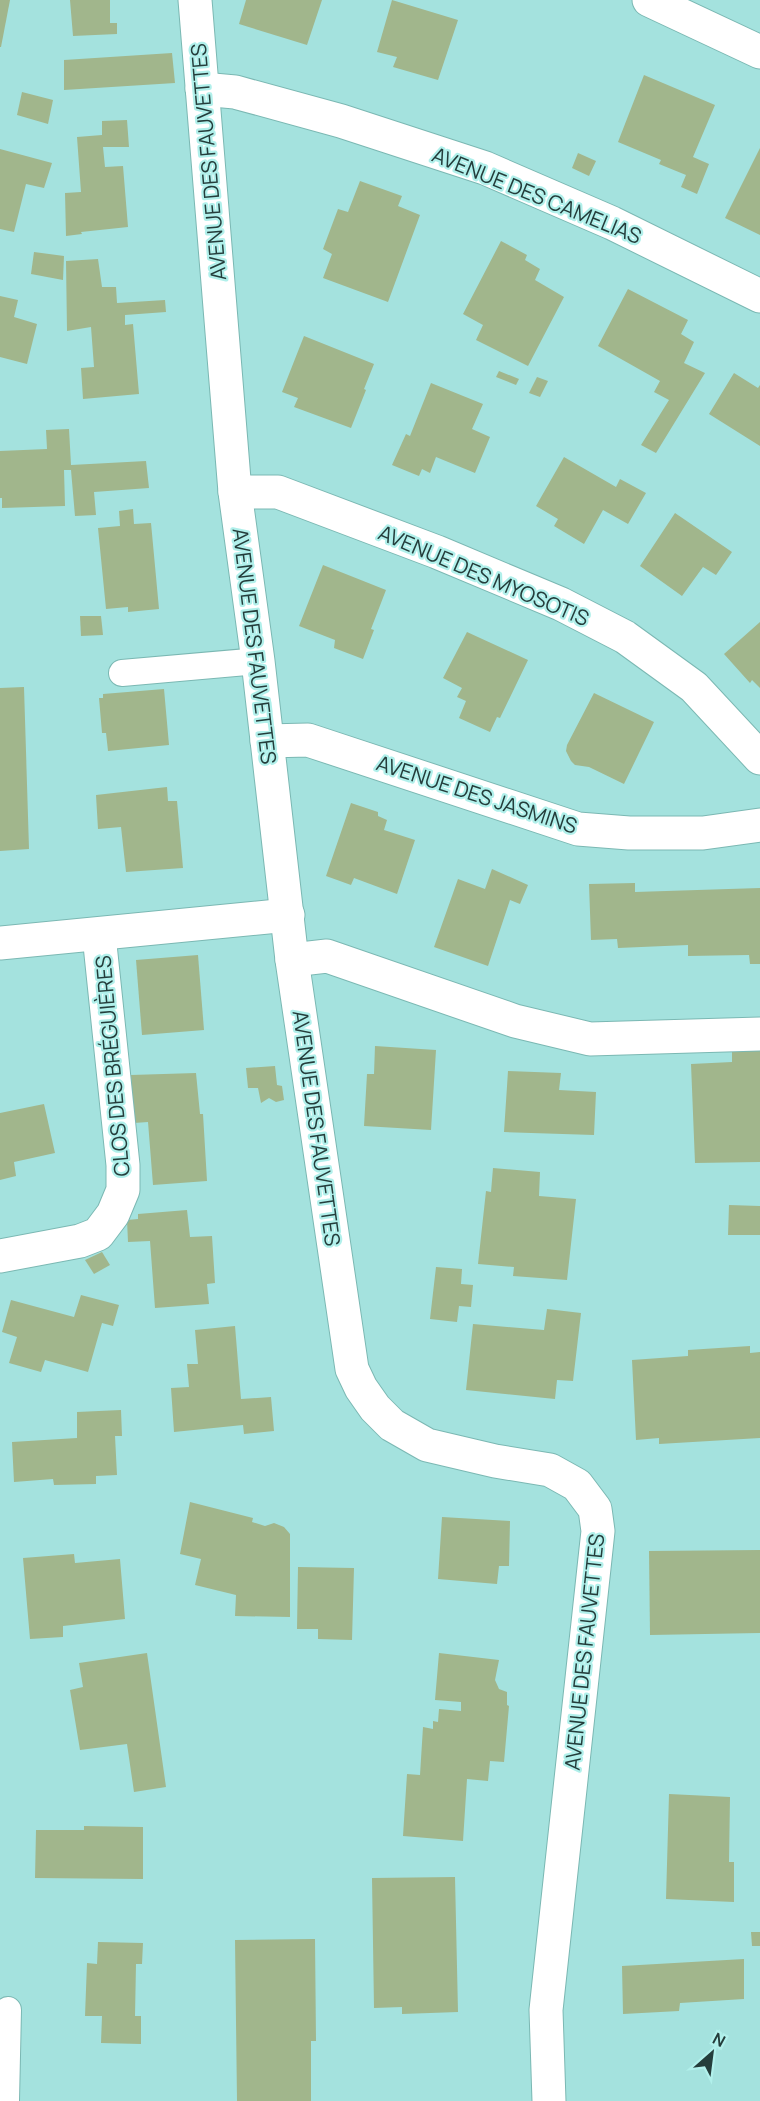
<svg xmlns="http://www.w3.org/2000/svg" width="760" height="2101" font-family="Manrope,sans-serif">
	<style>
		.building { fill: #a1b68c }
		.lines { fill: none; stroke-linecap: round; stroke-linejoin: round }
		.lane-casing { stroke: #7bb8b3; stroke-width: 28 }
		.street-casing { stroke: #7bb8b3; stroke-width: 35 }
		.lane { stroke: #fff; stroke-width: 26 }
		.street { stroke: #fff; stroke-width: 33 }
		.labels { text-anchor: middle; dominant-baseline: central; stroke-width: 4.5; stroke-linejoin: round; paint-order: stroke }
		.street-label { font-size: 21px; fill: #243d3b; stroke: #b1f0eb }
	</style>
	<rect width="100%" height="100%" fill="#a4e2de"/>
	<g class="building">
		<path d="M0 0H10L1 47H0Z"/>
		<path d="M70 0H110V23H117V34L73 36Z"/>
		<path d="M246 0H322L307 45 239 24Z"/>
		<path d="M392 0 458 20 438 80 393 67 397 57 377 52Z"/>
		<path d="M172 53 175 83 64 90V60Z"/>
		<path d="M644 75 715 105 693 157 709 164 697 194 681 187 686 175 659 164 661 160 618 142Z"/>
		<path d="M22 92 53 100 48 124 17 115Z"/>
		<path d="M127 120 129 147H103L105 167 123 166 128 227 81 232 82 234 66 236 65 193 81 192 77 137 102 135V121Z"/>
		<path d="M760 148V235L725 218Z"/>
		<path d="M0 149 52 163 44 188 26 184 14 232 0 229Z"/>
		<path d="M578 153 596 161 589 176 572 168Z"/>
		<path d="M360 181 402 196 398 206 420 215 388 302 323 278 332 254 323 249 338 209 348 212Z"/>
		<path d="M501 241 527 255 525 260 540 269 535 280 564 297 528 366 476 340 483 325 463 314Z"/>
		<path d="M34 252 64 256 63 280 31 274Z"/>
		<path d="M98 259 102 287H116L117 303 165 300 166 312 125 315V325L133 324 139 394 83 399 81 368 94 367 91 327 67 331 66 261Z"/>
		<path d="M628 289 688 320 681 334 694 342 684 363 705 373 656 453 641 445 669 400 654 392 660 381 598 346Z"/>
		<path d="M0 296 18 300 14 317 37 324 27 364 0 357Z"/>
		<path d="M304 336 374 364 364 389 366 390 351 428 294 407 298 398 282 392Z"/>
		<path d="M499 371 519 379 516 385 496 377Z"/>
		<path d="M734 373 758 388 760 385V446L709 414Z"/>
		<path d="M537 377 548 381 540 397 529 393Z"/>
		<path d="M431 383 483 404 472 429 490 437 475 473 436 457 430 473 422 469 419 476 392 465 406 434 410 436Z"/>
		<path d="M69 429 71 465 146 461 149 488 94 492 96 515 75 516 71 470H64L65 506 2 508V498H0V451L47 449 46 430Z"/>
		<path d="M564 457 616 487 620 479 646 493 628 524 603 510 584 544 554 526 558 519 536 506Z"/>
		<path d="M133 509 134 524 151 523 159 609 128 612V607L106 609 98 528 120 526 119 511Z"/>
		<path d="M675 513 732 552 716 575 703 567 682 596 640 566Z"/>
		<path d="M323 565 386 590 371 629 374 630 363 659 334 648 335 640 299 626Z"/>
		<path d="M80 616H101L103 635 81 636Z"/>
		<path d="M760 622V688L752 680 750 683 724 654Z"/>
		<path d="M467 632 528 660 500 718 497 717 490 732 459 718 466 701 457 697 462 688 443 678Z"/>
		<path d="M24 687 29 849 0 851V688Z"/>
		<path d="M164 689 169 745 108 751 106 733H102L99 698H103V694Z"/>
		<path d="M594 693 654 722 624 784 589 767 575 765 571 761 566 751 567 745Z"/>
		<path d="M167 787 168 801H177L183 868 126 872 121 827 98 829 96 795Z"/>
		<path d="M351 803 378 812V816L387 820 384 830 415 840 397 894 354 878 351 885 326 876Z"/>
		<path d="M492 869 528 885 520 904 510 900 488 966 434 947 458 879 485 889Z"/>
		<path d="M635 883V892L760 888V964H750L749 955 688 956V945L618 948 617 939 591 940 589 884Z"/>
		<path d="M198 955 204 1030 142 1035 136 960Z"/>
		<path d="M375 1046 436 1050 431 1130 364 1126 367 1074H374Z"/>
		<path d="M760 1048V1162L695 1163 691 1064 732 1062V1049Z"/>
		<path d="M275 1066 277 1085 282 1086 284 1100 276 1102 269 1098 261 1103 258 1088H248L246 1068Z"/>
		<path d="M508 1071 561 1073 559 1090 596 1092 594 1135 504 1132Z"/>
		<path d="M196 1073 200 1114H203L207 1181 153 1185 148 1122 134 1123 131 1075Z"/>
		<path d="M44 1104 55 1153 14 1162 16 1176 0 1180V1113Z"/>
		<path d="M493 1168 540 1172 539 1196 576 1199 567 1280 513 1276 514 1267 478 1264 486 1191 491 1192Z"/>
		<path d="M729 1205 760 1206V1235H728Z"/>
		<path d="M187 1210 190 1237 212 1236 215 1283 207 1284 209 1304 155 1308 150 1241 128 1242 127 1220 138 1219V1214Z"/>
		<path d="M102 1252 110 1265 94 1274 85 1260Z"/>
		<path d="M436 1267 462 1269 461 1284 473 1285 471 1307 459 1306 457 1322 430 1319Z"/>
		<path d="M81 1295 119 1305 113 1326 102 1323 88 1372 45 1360 41 1372 9 1363 17 1337 2 1332 11 1300 74 1317Z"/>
		<path d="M547 1309 581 1313 573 1381 557 1380 555 1399 466 1390 473 1324 544 1330Z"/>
		<path d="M235 1326 241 1399 271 1397 274 1431 244 1434 243 1425 174 1432 171 1388 189 1387 187 1364H198L195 1330Z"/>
		<path d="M750 1346V1353L760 1352V1438L659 1444V1438L636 1440 632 1360 688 1356V1350Z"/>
		<path d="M121 1410 122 1436H115L117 1475 96 1476V1484L54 1485 53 1479 14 1482 12 1442 77 1438V1412Z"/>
		<path d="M190 1502 253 1518 252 1522 265 1526 274 1523 284 1527 290 1534V1617L235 1616 236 1595 195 1585 201 1559 180 1554Z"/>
		<path d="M442 1517 510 1521 509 1566H499L497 1584 438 1579Z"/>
		<path d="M760 1550V1633L650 1635 649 1551Z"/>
		<path d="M74 1554 75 1563 120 1559 125 1619 63 1626V1637L30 1639 23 1558Z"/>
		<path d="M298 1567 354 1568 352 1640 318 1639V1629H297Z"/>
		<path d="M147 1653 166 1787 134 1792 127 1744 80 1750 70 1690 83 1687 79 1663Z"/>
		<path d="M439 1653 499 1660 495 1680 499 1689 507 1692V1705L509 1706 504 1762 490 1761 488 1781 467 1779 463 1841 403 1836 407 1774 420 1775 423 1727 433 1729V1721L438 1722 439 1709 461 1711V1702L435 1700Z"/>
		<path d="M669 1794 730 1797 729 1862H734V1902L666 1899Z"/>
		<path d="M84 1826 143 1827V1879L35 1878 36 1830H84Z"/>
		<path d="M455 1877 458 2012 402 2014V2007L374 2008 372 1878Z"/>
		<path d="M751 1932H760V1946H752Z"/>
		<path d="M315 1939 316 2041H311V2101H237L235 1940Z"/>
		<path d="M98 1942 143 1943 142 1964H136L135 2016H141V2044L101 2043 102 2016H85L87 1963 97 1964Z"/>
		<path d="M744 1959V1999L680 2003 679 2011 623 2014 622 1966Z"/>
	</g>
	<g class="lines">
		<defs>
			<g id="lane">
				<path d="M122 673 258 661"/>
				<path d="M6 2101 8 2010"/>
			</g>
			<g id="street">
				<path d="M195 0 235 492 258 661 292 960 352 1369 361 1388 375 1408 392 1425 427 1445 495 1461 550 1470 577 1485 595 1509 598 1531 546 2010 549 2101"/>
				<path d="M649 0 760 52"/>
				<path d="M202 89 235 92 341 121 485 168 612 223 760 296"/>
				<path d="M235 492H278L437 552 561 604 625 637 694 687 760 758"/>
				<path d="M267 741 308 740 578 829 629 833H703L760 825"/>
				<path d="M0 943 288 915"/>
				<path d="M292 960 327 956 515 1021 590 1039 760 1034"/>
				<path d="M0 1256 80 1241 98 1234 113 1214 123 1190V1165L99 935"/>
			</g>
		</defs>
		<use href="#lane" class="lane-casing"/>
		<use href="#street" class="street-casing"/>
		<use href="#lane" class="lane"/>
		<use href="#street" class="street"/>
	</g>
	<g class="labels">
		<g class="street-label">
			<text transform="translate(208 162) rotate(-95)">AVENUE DES FAUVETTES</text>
			<text transform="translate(537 195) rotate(22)">AVENUE DES CAMELIAS</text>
			<text transform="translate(484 575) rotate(23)">AVENUE DES MYOSOTIS</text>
			<text transform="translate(255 646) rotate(83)">AVENUE DES FAUVETTES</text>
			<text transform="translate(477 794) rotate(18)">AVENUE DES JASMINS</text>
			<text transform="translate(112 1066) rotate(-95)">CLOS DES BRÉGUIÈRES</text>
			<text transform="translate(317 1128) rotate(82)">AVENUE DES FAUVETTES</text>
			<text transform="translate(584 1652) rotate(-84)">AVENUE DES FAUVETTES</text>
		</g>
	</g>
	<g transform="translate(712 2053) rotate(28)" stroke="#b1f0eb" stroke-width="4.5" paint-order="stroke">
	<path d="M0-4.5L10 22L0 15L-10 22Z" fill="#243d3b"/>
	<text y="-9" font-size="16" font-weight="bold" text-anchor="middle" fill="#243d3b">N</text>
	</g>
</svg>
